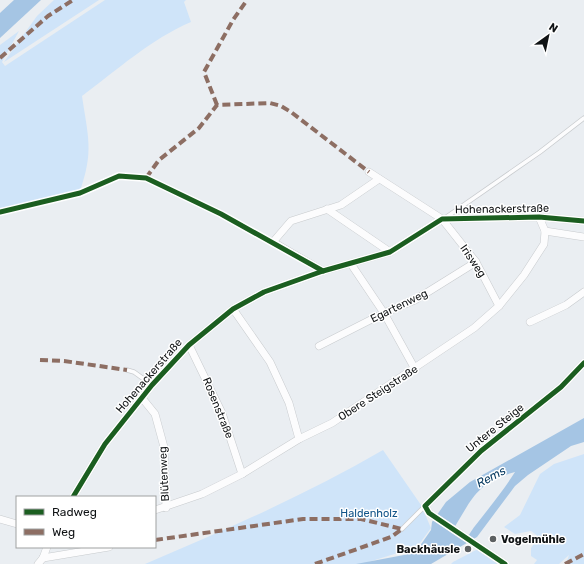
<svg xmlns="http://www.w3.org/2000/svg" width="584" height="564" font-family="Rubik,sans-serif">
	<style>
		.green { fill: #cfe4f9 }
		.water { fill: #a5c5e4; fill-rule: evenodd }
		.lines { fill: none; stroke-linecap: round; stroke-linejoin: round }
		.service-casing { stroke: #c8cbce; stroke-width: 5 }
		.minor-casing { stroke: #c8cbce; stroke-width: 8 }
		.service { stroke: #fcfcfd; stroke-width: 3.5 }
		.minor { stroke: #fcfcfd; stroke-width: 7 }
		.quiet { stroke: #8d6e63; stroke-width: 4; stroke-dasharray: 8 4; stroke-linecap: butt }
		.cycleway-casing { stroke: #fff; stroke-width: 8 }
		.cycleway { stroke: #1b5e20; stroke-width: 5 }
		.poi-dot { fill: #5c6062; stroke: #fff; stroke-width: 1.5 }
		.labels { text-anchor: middle; dominant-baseline: central; stroke-width: 3; stroke-linejoin: round; paint-order: stroke }
		.street-label { font-size: 11px; fill: #101315; stroke: #fff }
		.park-label { font-size: 11px; fill: #0f5387; stroke: #fff }
		.poi-label { font-size: 11px; font-weight: bold; fill: #101315; stroke: #fff; text-anchor: start }
		.water-label { font-size: 12px; font-style: italic; fill: #053960; stroke: #fff }
	</style>
	<rect width="100%" height="100%" fill="#eaeef2"/>
	<g class="green">
		<path d="M54 0H99L4 62 37 16Z"/>
		<path d="M105 0H186L184 2 191 22C151 39 117 70 82 96 88 137 94 151 80 191L0 210V45L19 31 2 62 5 66Z"/>
		<path d="M383 450 421 505 431 528 417 547 362 564H145C226 530 307 494 383 450Z"/>
		<path d="M584 454V564H566L569 555 559 564H534L537 560 531 556V548L539 537 531 531 515 534 504 527 520 515 540 474 554 464Z"/>
		<path d="M478 549 501 564H451L453 562Z"/>
	</g>
	<g class="water">
		<path d="M14 0H41L0 38V13Z"/>
		<path d="M584 418V442L571 446 528 475 515 486 477 537 431 564H356L404 555 417 550 431 530 432 522 446 502 470 482ZM515 472C503 491 489 508 475 526 471 531 469 536 464 540L452 531C472 500 475 483 515 472Z"/>
	</g>
	<g class="lines">
		<defs>
			<g id="service">
				<path d="M445 218 540 152 584 118"/>
				<path d="M127 370 134 372 152 385"/>
				<path d="M402 529 425 506"/>
			</g>
			<g id="minor">
				<path d="M369 172 442 219 476 262 499 306"/>
				<path d="M327 209 390 252"/>
				<path d="M545 231 584 237"/>
				<path d="M351 264 384 313 415 369"/>
				<path d="M323 271 273 242 291 221 341 205 379 179"/>
				<path d="M233 309 270 362 289 403 299 439"/>
				<path d="M530 322 566 305 584 292"/>
				<path d="M189 345 222 413 242 474"/>
				<path d="M319 346 384 313 415 300 476 262"/>
				<path d="M142 398 155 414 164 447 166 508"/>
				<path d="M73 497 105 444 152 385 189 345 233 309 264 292 323 271 390 252 442 219 539 217 584 221"/>
				<path d="M155 510 202 494 242 474 299 439 332 423 474 328 499 306 524 275 544 244 545 231 539 217"/>
				<path d="M0 519 17 524"/>
				<path d="M43 558 109 547"/>
				<path d="M38 564 43 558 47 547"/>
				<path d="M505 564 429 513 425 506 481 451 561 387 584 363"/>
			</g>
		</defs>
		<use href="#service" class="service-casing"/>
		<use href="#minor" class="minor-casing"/>
		<use href="#service" class="service"/>
		<use href="#minor" class="minor"/>
		<g class="quiet">
			<path d="M0 58 48 16 73 0"/>
			<path d="M217 105 204 72 233 20 247 0"/>
			<path d="M146 178 159 160 199 128 217 105 270 103 281 106 291 112 369 172"/>
			<path d="M40 360 64 361 127 370"/>
			<path d="M155 540 303 519H361L402 529"/>
			<path d="M315 564 391 537 402 529"/>
			<path d="M565 564 584 554"/>
		</g>
		<defs>
			<g id="cycleway">
				<path d="M0 212 80 193 119 176 146 178 221 214 323 271"/>
				<path d="M73 497 105 444 152 385 189 345 233 309 264 292 323 271 390 252 442 219 539 217 584 221"/>
				<path d="M505 564 429 513 425 506 481 451 561 387 584 363"/>
			</g>
		</defs>
		<use href="#cycleway" class="cycleway-casing"/>
		<use href="#cycleway" class="cycleway"/>
	</g>
	<g class="poi-dot">
		<circle cx="493" cy="539" r="4"/>
		<circle cx="468" cy="549" r="4"/>
	</g>
	<g class="labels">
		<g class="street-label">
			<text transform="translate(502 209) rotate(-1)">Hohenackerstraße</text>
			<text transform="translate(473 261) rotate(56)">Irisweg</text>
			<text transform="translate(399 306) rotate(-26)">Egartenweg</text>
			<text transform="translate(149 376) rotate(-49)">Hohenackerstraße</text>
			<text transform="translate(378 393) rotate(-33)">Obere Steigstraße</text>
			<text transform="translate(218 408) rotate(68)">Rosenstraße</text>
			<text transform="translate(495 428) rotate(-39)">Untere Steige</text>
			<text transform="translate(164 474) rotate(-93)">Blütenweg</text>
		</g>
		<g class="park-label">
			<text x="369" y="513">Haldenholz</text>
		</g>
		<g class="poi-label">
			<text x="501" y="539">Vogelmühle</text>
			<text x="460" y="549" text-anchor="end">Backhäusle</text>
		</g>
		<g class="water-label">
			<text transform="translate(491 477) rotate(-28)">Rems</text>
		</g>
	</g>
	<rect x="16" y="496" width="140" height="52" fill="#ffffff" stroke="#9fa1a1"/>
	<rect x="24" y="509" width="20" height="6" fill="#1b5e20" stroke="#9fa1a1"/>
	<text x="52" y="516" font-size="12" fill="#101315">Radweg</text>
	<rect x="24" y="529" width="20" height="6" fill="#8d6e63" stroke="#9fa1a1"/>
	<text x="52" y="536" font-size="12" fill="#101315">Weg</text>
	<g transform="translate(548 36) rotate(33)" stroke="#ffffff" stroke-width="3" paint-order="stroke">
	<path d="M0-3L7 15L0 10L-7 15Z" fill="#101315"/>
	<text y="-6" font-size="11" font-weight="bold" text-anchor="middle" fill="#101315">N</text>
	</g>
</svg>
